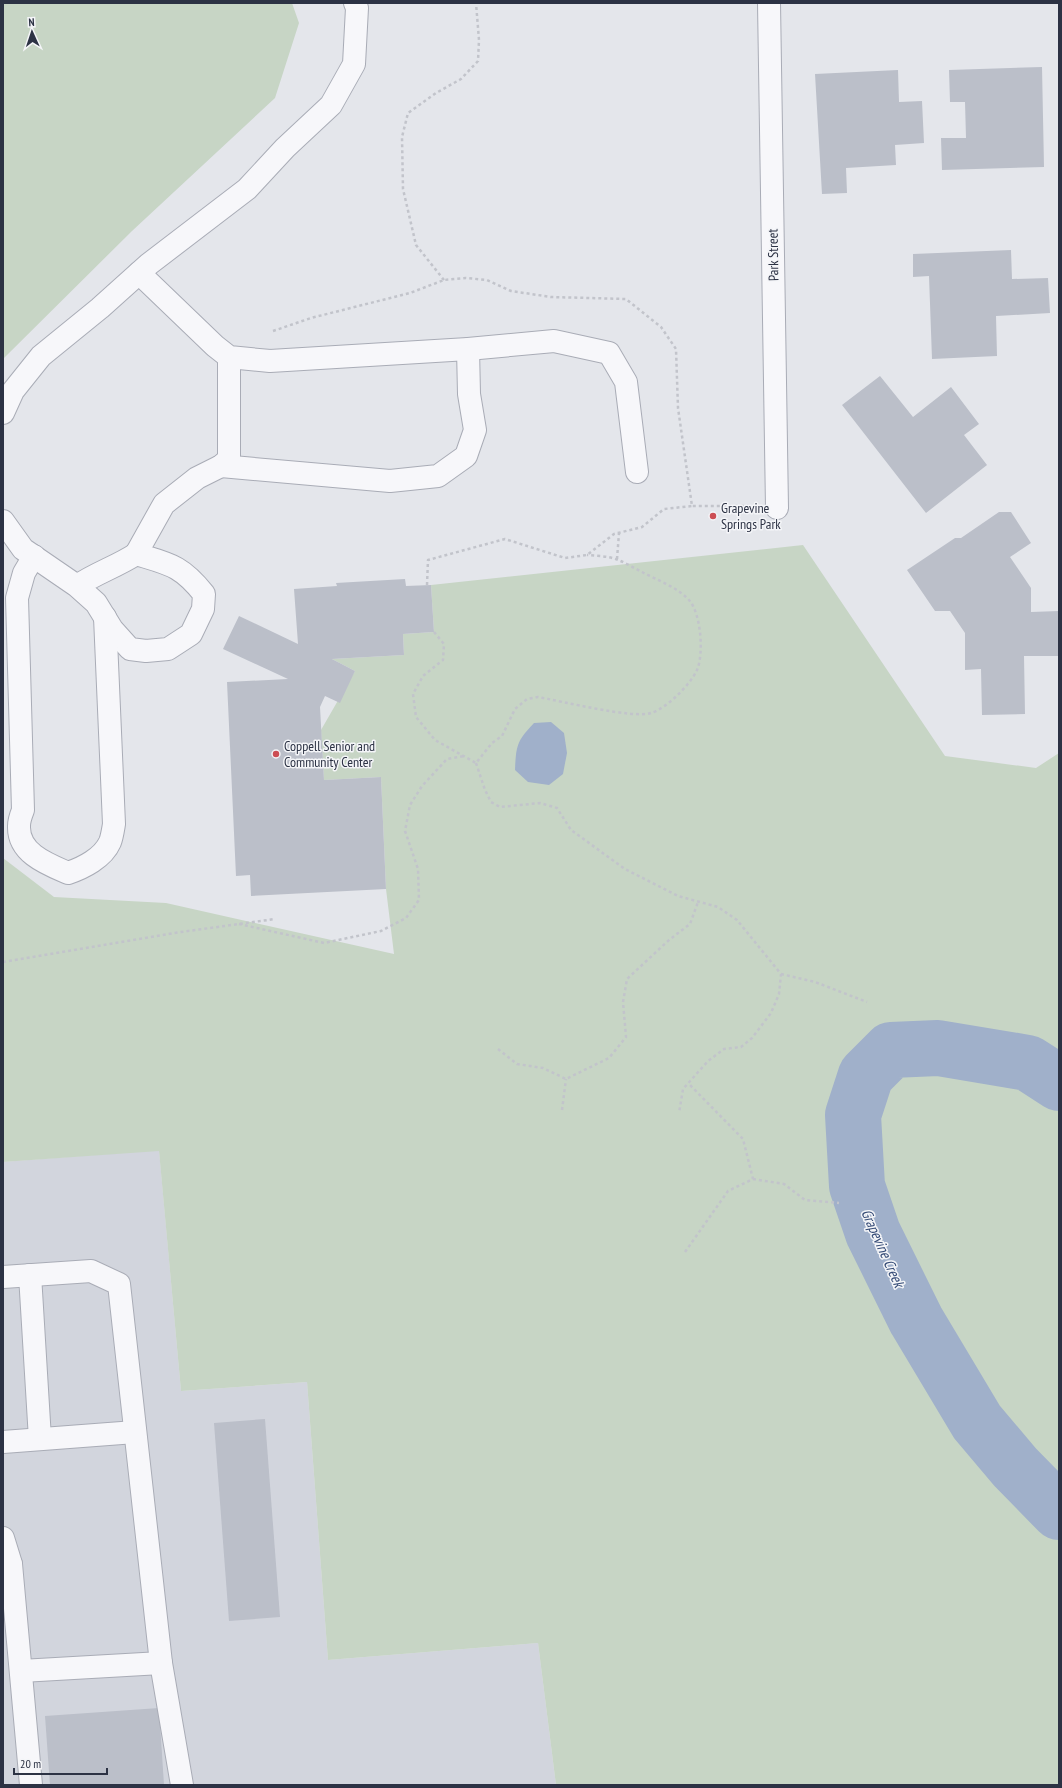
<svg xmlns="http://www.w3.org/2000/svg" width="1062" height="1788" font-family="'PT Sans Narrow',sans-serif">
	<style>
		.built { fill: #d2d5dd }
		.green { fill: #c7d5c5 }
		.water { fill: #a0b0ca }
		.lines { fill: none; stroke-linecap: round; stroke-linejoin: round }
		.river { stroke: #a0b0ca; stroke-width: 56 }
		.building { fill: #bbbfc9 }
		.minor-casing { stroke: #a9acb6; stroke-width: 24 }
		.path { stroke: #c2c4cb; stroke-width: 2.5; stroke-dasharray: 3 3; stroke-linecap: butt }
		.minor { stroke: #f7f7fa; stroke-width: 22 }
		.poi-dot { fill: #cc4d53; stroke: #f4f5f8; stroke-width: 1.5 }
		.labels { text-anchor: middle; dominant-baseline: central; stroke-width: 3; stroke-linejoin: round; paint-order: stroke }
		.street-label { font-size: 14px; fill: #2c3244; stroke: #f4f5f8 }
		.poi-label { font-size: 14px; fill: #2c3244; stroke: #f4f5f8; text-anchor: start }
		.water-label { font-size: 15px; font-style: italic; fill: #364c77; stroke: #f4f5f8 }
	</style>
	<rect width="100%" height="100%" fill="#e4e6eb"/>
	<path class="built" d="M159 1150 181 1391 307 1382 328 1660 538 1643 556 1785H3V1162Z"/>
	<g class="green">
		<path d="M3 3H292L299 23 275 98 132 231 3 359Z"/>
		<path d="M803 545 945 756 1036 768 1059 753V1785H556L538 1643 328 1660 307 1382 181 1391 159 1151 3 1162V858L54 897 166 903 394 954 386 889 381 777 324 780 321 730 355 671 332 659 404 655 403 634 434 632 431 585Z"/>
	</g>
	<path class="water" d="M551 722 564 733 567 753 563 774 549 785 528 782 515 770C516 745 517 741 534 723Z"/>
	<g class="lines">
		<path class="river" d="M1059 1083 1028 1063 938 1048 891 1050 866 1075 853 1115 857 1186 873 1233 916 1320 977 1422 1015 1467 1059 1512"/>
	</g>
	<g class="building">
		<path d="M1042 67 1044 167 942 170 941 138H966L965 102H950L949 70Z"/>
		<path d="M898 70 899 102 922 101 924 143 895 145 896 165 846 168 847 193 822 194 815 74Z"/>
		<path d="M1011 250 1012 279 1048 278 1050 313 996 316 997 356 932 359 929 276 913 277V254Z"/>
		<path d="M880 376 913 417 951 387 979 424 964 435 987 465 926 513 842 405Z"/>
		<path d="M999 512H1011L1031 543 1010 557 1031 588V612L1059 611V656H1024L1025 714 982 715 981 669 965 670V633L950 611H935L907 570 955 538H961Z"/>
		<path d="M405 579 406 586 431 585 434 632 403 634 404 655 332 659 355 671 340 703 325 696 320 707 324 780 381 777 386 889 251 896 250 875 236 876 227 682 288 679 223 649 239 616 298 644 294 589 337 586 336 583Z"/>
		<path d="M265 1419 280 1617 229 1621 214 1423Z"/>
		<path d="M159 1708 164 1785H50L45 1716Z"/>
	</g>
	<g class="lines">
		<defs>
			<g id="minor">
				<path d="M769 3 777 508"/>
				<path d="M139 273 215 346 229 357 270 361 468 349 554 341 609 353 626 382 637 472"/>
				<path d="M3 413 13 391 41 356 100 308 149 264 247 189 285 148 331 105 354 64 357 8 355 3"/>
				<path d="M221 466 390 481 438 476 466 456 475 430 469 394 468 349"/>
				<path d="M3 521 23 549 77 586 96 603 112 629 130 649 146 651 168 649 191 634 203 609 204 594C181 565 169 564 136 554 116 567 96 573 77 586"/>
				<path d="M136 554 164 504 197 478 221 466 229 459V357"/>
				<path d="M34 556 24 573 17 598 23 810C21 815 19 821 19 826 18 853 47 864 68 873 83 868 103 858 110 842 112 837 113 830 114 824L105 617"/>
				<path d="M30 1275 40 1439"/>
				<path d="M3 1277 91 1271 119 1284 161 1663 21 1671"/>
				<path d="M3 1442 135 1432"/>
				<path d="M3 1538 11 1564"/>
				<path d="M3 1564H11L31 1785"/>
				<path d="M161 1663 182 1785"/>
			</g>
		</defs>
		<use href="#minor" class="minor-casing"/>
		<g class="path">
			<path d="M444 280 416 245 403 189 402 137 408 113 436 93 461 79 478 61 479 40 476 3"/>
			<path d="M273 331 311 318 410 293 444 280 466 278 487 280 511 291 551 297 626 299 661 327 676 349 678 408 692 506H750"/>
			<path d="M617 559 619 533"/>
			<path d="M427 585 428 560 505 539 565 558 587 555 614 534 642 527 664 509 692 506"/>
			<path d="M434 632 444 644 443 660 423 676 413 694 416 717 435 740 476 763 492 743 502 736 515 709 527 699 538 697C561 701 633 719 651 713 667 708 690 685 697 670 704 654 701 613 689 600 677 587 657 580 642 572 634 568 626 563 618 560 609 556 597 556 587 555"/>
			<path d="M476 763 485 790 491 802 500 807 540 803 557 808 571 830 625 869 678 896 718 907 737 920 781 974 779 994 771 1013 752 1038 741 1047 724 1049 708 1061 683 1089 679 1113"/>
			<path d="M239 924 324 943 381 931 406 918 419 900 418 869 405 831 410 805 422 786 447 759 464 756"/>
			<path d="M3 962 181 932 275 919"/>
			<path d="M781 974 815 982 867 1002"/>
			<path d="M498 1049 517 1064 543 1068 566 1079 609 1058 626 1037 623 1002 627 979 669 940 690 924 698 902"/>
			<path d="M562 1110 566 1079"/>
			<path d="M753 1179 784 1184 805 1200 839 1203"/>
			<path d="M685 1252 728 1191 753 1179 743 1139 688 1083"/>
		</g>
		<use href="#minor" class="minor"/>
	</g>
	<g class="poi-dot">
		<circle cx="713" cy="516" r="4"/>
		<circle cx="276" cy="754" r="4"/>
	</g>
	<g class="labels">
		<g class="street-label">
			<text transform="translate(773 255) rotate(-91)">Park Street</text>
		</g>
		<g class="poi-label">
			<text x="721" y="508">Grapevine<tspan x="721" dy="16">Springs Park</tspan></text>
			<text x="284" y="746">Coppell Senior and<tspan x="284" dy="16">Community Center</tspan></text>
		</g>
		<g class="water-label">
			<text transform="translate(883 1248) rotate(66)">Grapevine Creek</text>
		</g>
	</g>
	<rect width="1062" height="1788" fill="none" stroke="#2c3244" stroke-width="8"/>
	<g transform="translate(32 32) rotate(357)" stroke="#f4f5f8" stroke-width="3" paint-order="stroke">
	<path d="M0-3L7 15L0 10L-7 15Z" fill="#2c3244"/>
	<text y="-6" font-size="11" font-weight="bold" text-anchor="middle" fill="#2c3244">N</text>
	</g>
	<path d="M14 1768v6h93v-6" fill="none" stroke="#2c3244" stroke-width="2"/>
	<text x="20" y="1768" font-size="12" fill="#2c3244" stroke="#f4f5f8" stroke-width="3" paint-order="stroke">20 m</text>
</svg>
